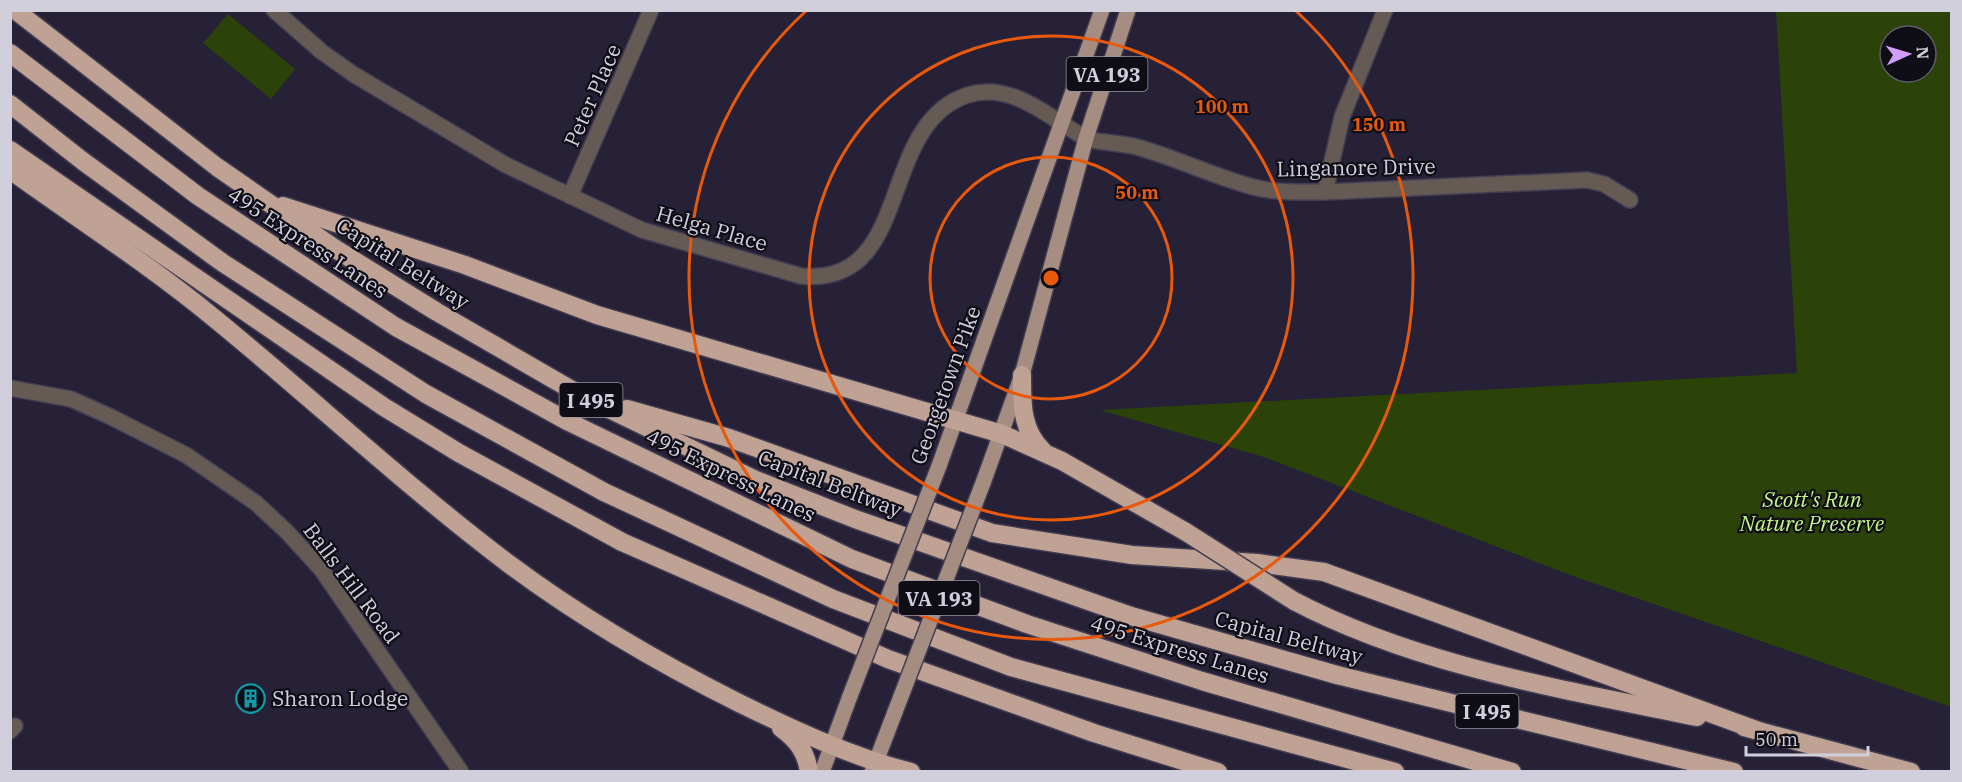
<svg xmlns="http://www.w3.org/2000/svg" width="1962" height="782" font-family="'IBM Plex Serif',serif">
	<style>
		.green { fill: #2b4209; fill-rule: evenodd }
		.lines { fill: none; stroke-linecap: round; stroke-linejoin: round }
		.minor-casing { stroke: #423d52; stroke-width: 18 }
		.major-casing { stroke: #423d52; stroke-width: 18 }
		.highway-casing { stroke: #423d52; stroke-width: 21 }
		.minor { stroke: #655a54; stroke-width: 15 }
		.major { stroke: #a58e81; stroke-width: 15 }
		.highway { stroke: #bfa293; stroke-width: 18 }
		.major-bridge-casing { stroke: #423d52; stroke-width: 18; stroke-linecap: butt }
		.highway-bridge-casing { stroke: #423d52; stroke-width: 21; stroke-linecap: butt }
		.major-bridge { stroke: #a58e81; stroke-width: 15 }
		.highway-bridge { stroke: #bfa293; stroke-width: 18 }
		.ring { fill: none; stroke: #e8590c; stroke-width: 3 }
		.labels { text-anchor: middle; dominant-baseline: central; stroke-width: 4.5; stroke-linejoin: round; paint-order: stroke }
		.shield { fill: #0f0d16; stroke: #9895a1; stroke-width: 1.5 }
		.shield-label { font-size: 20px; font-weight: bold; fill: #d2cfdd }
		.street-label { font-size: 21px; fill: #d2cfdd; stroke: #0f0d16 }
		.park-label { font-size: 21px; font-style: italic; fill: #c2f788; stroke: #0f0d16 }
		.poi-label { font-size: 21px; fill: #d2cfdd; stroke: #0f0d16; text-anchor: start }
		.centre { fill: #e8590c; stroke: #0f0d16; stroke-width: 3 }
		.ring-label { font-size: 18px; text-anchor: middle; font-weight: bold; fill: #e8590c; stroke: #0f0d16; stroke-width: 4.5; stroke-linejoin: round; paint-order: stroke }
	</style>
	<rect width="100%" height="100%" fill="#272137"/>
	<g class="green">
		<path d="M1776 11H1951V707L1570 575 1267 458 1100 410 1797 373ZM1890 36H1926V72H1890Z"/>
		<path d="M228 14 295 69 271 99 203 43Z"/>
	</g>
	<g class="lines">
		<defs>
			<g id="minor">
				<path d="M274 10 322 52 353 74 506 165 642 230 801 276C915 287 876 124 968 95 1004 84 1036 106 1064 125 1072 129 1080 136 1088 139 1103 143 1121 143 1137 147 1176 158 1213 176 1253 187 1276 193 1301 192 1325 192L1587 180 1604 184 1630 200"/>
				<path d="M1325 192 1342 117 1385 10"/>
				<path d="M570 196 651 10"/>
				<path d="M10 388 71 399 109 416 186 455 256 503 287 532 321 569 461 772"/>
				<path d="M10 731 15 726"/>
			</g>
			<g id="major">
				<path d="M939 466 1102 10"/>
				<path d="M983 483 1022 375 1086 138 1128 10"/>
				<path d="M822 772 850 696"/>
				<path d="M872 772 895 712"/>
			</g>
			<g id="highway">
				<path d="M15 10 217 167 334 248 437 312 584 397 756 480 855 519 1131 616 1337 675 1734 772"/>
				<path d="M10 53 198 196 396 327 569 422 852 559 1027 624 1202 681 1512 772"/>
				<path d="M10 104 84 162 223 263 426 394 604 492 833 599 1011 667 1395 772"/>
				<path d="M10 150 384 407 459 453 622 542 888 659 1094 733 1218 772"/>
				<path d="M10 170C78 219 150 265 214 318 313 399 407 487 509 564 580 617 659 663 739 703 794 730 852 757 911 772"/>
				<path d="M283 206 465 265 597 315 1002 434 1062 461 1186 532"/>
				<path d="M1022 375C1022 403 1021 430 1043 451"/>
				<path d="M627 409 729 438 992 533 1132 555 1257 563 1324 572 1756 730"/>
				<path d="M1294 601C1418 666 1562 689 1697 717"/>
				<path d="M1744 727 1911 772"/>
				<path d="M781 728C797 740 806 751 809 772"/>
			</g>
		</defs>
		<use href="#minor" class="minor-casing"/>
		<use href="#major" class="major-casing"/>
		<use href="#highway" class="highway-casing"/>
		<use href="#minor" class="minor"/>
		<use href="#major" class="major"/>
		<use href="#highway" class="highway"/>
		<defs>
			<g id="major-bridge">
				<path d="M850 696 939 466"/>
				<path d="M895 712 983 483"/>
			</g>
			<path id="highway-bridge" d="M1186 532 1294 601"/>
		</defs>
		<use href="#major-bridge" class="major-bridge-casing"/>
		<use href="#highway-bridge" class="highway-bridge-casing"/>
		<use href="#major-bridge" class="major-bridge"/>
		<use href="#highway-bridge" class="highway-bridge"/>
	</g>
	<g class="ring">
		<circle cx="1051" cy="278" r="121"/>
		<circle cx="1051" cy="278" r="242"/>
		<path d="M1296 11A362 362 0 1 1 806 11"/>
	</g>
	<defs>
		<symbol id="building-ring" viewBox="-11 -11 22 22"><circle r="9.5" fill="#0f0d16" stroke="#0f9aa8" stroke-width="1.5"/><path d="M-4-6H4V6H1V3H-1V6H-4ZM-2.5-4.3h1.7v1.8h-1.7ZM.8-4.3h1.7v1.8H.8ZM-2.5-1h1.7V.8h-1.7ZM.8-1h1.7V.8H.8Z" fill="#0f9aa8"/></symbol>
	</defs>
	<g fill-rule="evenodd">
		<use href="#building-ring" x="234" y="682" width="33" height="33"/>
	</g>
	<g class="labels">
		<g class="shield">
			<rect x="1066.5" y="57" width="81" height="34" rx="4.5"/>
			<rect x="559.5" y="383" width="63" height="34" rx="4.5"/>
			<rect x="898.5" y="581" width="81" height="34" rx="4.5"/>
			<rect x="1455.5" y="694" width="63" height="34" rx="4.5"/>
		</g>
		<g class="shield-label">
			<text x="1107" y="74">VA 193</text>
			<text x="591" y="400">I 495</text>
			<text x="939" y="598">VA 193</text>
			<text x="1487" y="711">I 495</text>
		</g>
		<g class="street-label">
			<text transform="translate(592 95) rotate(-66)">Peter Place</text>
			<text transform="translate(1356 167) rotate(-1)">Linganore Drive</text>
			<text transform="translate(712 228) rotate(16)">Helga Place</text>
			<text transform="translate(308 242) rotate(33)">495 Express Lanes</text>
			<text transform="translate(403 263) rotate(32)">Capital Beltway</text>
			<text transform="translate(945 385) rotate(-70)">Georgetown Pike</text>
			<text transform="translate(731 475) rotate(26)">495 Express Lanes</text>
			<text transform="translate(830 483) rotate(21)">Capital Beltway</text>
			<text transform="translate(352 583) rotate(53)">Balls Hill Road</text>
			<text transform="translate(1289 637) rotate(15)">Capital Beltway</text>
			<text transform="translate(1180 649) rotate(17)">495 Express Lanes</text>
		</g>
		<g class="park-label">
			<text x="1812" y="499">Scott's Run<tspan x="1812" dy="24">Nature Preserve</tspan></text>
		</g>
		<g class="poi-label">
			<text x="272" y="698">Sharon Lodge</text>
		</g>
	</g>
	<circle cx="1051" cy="278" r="9" class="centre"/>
	<g class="ring-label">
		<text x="1222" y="113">100 m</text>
		<text x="1379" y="131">150 m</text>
		<text x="1137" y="199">50 m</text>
	</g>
	<rect width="1962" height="782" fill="none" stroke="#d2cfdd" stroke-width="24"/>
	<g transform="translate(1908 54) rotate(86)"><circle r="28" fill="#0f0d16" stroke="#5d5b66" stroke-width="1.5"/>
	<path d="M0-4.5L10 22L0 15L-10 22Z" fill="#d29dfd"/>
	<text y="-9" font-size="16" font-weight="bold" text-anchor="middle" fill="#d2cfdd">N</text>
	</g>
	<path d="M1746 746v9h122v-9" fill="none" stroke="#d2cfdd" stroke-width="3"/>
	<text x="1755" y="746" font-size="18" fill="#d2cfdd" stroke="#0f0d16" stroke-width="4.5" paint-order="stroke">50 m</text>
</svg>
